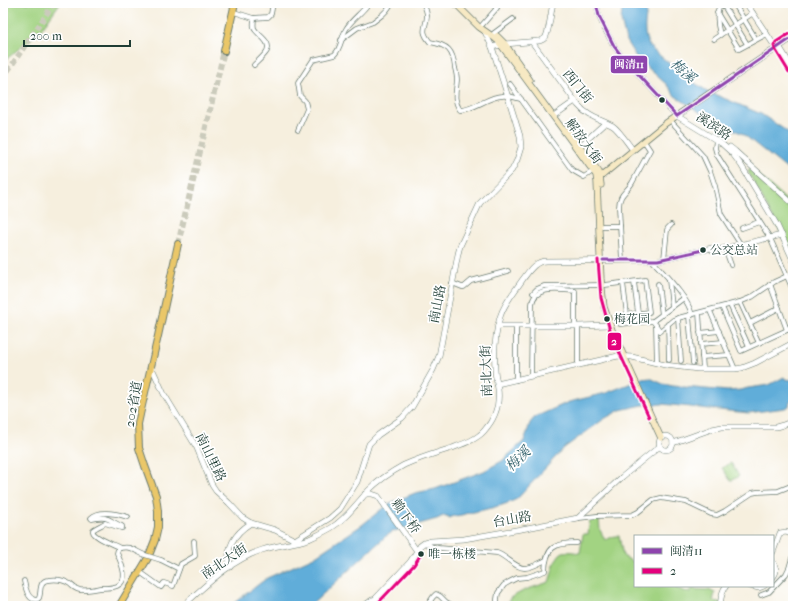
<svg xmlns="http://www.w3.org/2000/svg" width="796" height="609" font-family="'IM FELL French Canon','Noto Serif SC',serif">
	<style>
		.green { fill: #a2d382; stroke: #60885b }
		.water { fill: #60add9; stroke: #407586 }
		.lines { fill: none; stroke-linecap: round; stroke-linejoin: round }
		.secondary-tunnel { stroke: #cbcbbc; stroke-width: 5.5; stroke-dasharray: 5.5 3; stroke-linecap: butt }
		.primary-tunnel { stroke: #cbcbbc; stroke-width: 6; stroke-dasharray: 6 3; stroke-linecap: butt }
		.minor-casing { stroke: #6a7b70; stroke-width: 5.5 }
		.tertiary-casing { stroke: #6a7b70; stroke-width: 6 }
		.secondary-casing { stroke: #6a7b70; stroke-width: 7 }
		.primary-casing { stroke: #6a7b70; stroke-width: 8 }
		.minor { stroke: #fff; stroke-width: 4 }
		.tertiary { stroke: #fff; stroke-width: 5 }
		.secondary { stroke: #f7e9c3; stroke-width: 5.5 }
		.primary { stroke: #eac769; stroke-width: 6 }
		.minor-bridge-casing { stroke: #6a7b70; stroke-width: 5.5; stroke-linecap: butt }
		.minor-bridge { stroke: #fff; stroke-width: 4 }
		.bus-1-casing { stroke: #fff; stroke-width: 6 }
		.bus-2-casing { stroke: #fff; stroke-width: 6 }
		.bus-1 { stroke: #8e44ad; stroke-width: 3 }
		.bus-2 { stroke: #e5007d; stroke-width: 3 }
		.bus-dot { fill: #1f3d34; stroke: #fff; stroke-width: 1.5 }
		.labels { text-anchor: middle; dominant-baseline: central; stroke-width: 3.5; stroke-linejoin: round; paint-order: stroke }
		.bus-label { font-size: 12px; fill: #1f3d34; stroke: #fff; text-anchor: start }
		.street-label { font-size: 13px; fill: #1f3d34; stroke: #fff }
		.water-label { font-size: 14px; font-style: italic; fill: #36646e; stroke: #fff }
		.line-badge { stroke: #fff; stroke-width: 1.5 }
		.badge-label { font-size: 11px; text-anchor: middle; font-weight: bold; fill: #fff }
	</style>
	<rect width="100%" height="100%" fill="#fff"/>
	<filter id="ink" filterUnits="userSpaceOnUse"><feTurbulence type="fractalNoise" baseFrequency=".025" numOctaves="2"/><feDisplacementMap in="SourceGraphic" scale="8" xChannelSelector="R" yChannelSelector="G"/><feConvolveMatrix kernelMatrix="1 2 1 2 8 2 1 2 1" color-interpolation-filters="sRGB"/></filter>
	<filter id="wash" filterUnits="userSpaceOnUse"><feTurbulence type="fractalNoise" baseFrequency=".012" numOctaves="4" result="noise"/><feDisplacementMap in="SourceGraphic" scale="16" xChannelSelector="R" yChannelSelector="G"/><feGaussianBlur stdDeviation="0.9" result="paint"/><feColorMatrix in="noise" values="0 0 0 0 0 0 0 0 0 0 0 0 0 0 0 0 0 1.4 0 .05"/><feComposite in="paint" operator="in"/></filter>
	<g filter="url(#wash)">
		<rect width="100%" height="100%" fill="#f6efde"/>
		<g class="green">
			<path d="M3 3H60L40 31 3 62Z"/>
			<path d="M752 169 793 206V255L748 172 749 170Z"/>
			<path d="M731 463 739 476 731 481 722 468Z"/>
			<path d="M599 519 600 530 605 540 615 536H619L623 556 635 563V586H670L690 593 691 589 709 590 715 593 713 601 723 603V606H507L510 598 525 590 549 582C552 574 555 555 563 552 568 551 574 552 580 553L583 534H588L590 520Z"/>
		</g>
		<g class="water">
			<path d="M623 3H648C646 20 640 36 653 50L690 80 707 91 761 114 785 130 793 137V174L743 134 709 118 675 96 666 84 636 57 626 41 621 20Z"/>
			<path d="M784 377 785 379 793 380V400L790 402 789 406 785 408 748 413 662 404 643 405 620 410 604 419 564 448 517 499C501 507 482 510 465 514 460 516 454 515 449 518L448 516H443L437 519 394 531 386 536 310 606H230L267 578 314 557 362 525 388 504 415 493 435 489 484 471 502 461 523 442 525 439 530 423 535 417 569 402 606 393 642 379 650 378 663 384 673 386 728 391 740 390 748 388 769 385Z"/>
		</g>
	</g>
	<g filter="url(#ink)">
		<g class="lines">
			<path class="secondary-tunnel" d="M3 78 54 3"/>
			<path class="primary-tunnel" d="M178 244 224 51"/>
			<defs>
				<g id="minor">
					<path d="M423 3C425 7 427 11 427 16 426 29 420 30 430 42 448 45 453 50 455 68 456 72 457 76 457 80 456 92 453 100 460 110 472 111 489 96 502 96 508 95 515 98 521 99"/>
					<path d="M720 3C716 14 717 24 720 35"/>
					<path d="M722 3 747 44"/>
					<path d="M734 3 756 39"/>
					<path d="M234 12 253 18 268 17 271 14 273 3"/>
					<path d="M717 13 739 49 767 34"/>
					<path d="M254 18C254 21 253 25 254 28 257 35 272 41 267 51 264 56 258 61 254 65"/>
					<path d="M482 25 497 8 491 3"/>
					<path d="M494 33 513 19"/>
					<path d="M714 39 753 13"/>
					<path d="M341 40 357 28 373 22 382 15 386 11 392 3"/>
					<path d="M510 84 572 170 584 177 590 173"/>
					<path d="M670 120 703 156 710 171 715 186 721 214 741 245"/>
					<path d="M298 130 307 109 305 101 300 96 298 83 313 60 334 55C341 49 341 38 346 29 351 20 362 13 369 3"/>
					<path d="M716 140 715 148 717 155 770 238 793 290"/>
					<path d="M602 226H620"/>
					<path d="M742 228 759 222"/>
					<path d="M725 248 731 265"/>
					<path d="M664 259 667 230 668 228 671 225"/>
					<path d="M622 260 619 207C619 194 626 193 632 183 638 172 644 161 650 150L644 141"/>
					<path d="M652 260C664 274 688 297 692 315"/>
					<path d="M669 280 672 307"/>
					<path d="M634 282 638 313"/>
					<path d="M452 283 462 287H464L471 281 508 271"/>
					<path d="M658 284 662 315"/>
					<path d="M770 284 787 330"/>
					<path d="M605 285 645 280 649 312 627 315 623 283"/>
					<path d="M533 293 537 289 544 286 601 285"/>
					<path d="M740 302 759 343"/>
					<path d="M730 305 749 347"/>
					<path d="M722 307 741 351 785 331 789 329 793 322"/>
					<path d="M710 311 735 369"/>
					<path d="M699 313 703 369"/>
					<path d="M689 316 693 363"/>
					<path d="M678 318 681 361"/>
					<path d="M653 321 684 298"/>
					<path d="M750 323 779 308"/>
					<path d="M620 324 653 321 660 331 673 320 678 318 740 302 752 297 774 282 787 276"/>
					<path d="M668 324 669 360"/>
					<path d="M656 325 657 363"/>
					<path d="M578 326V365"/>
					<path d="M700 333 719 331"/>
					<path d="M701 344 723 342"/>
					<path d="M702 357 729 355"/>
					<path d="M531 376 532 304C534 285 561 290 575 291V326"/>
					<path d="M516 380V326"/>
					<path d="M579 518 597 516 632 515 638 512 653 500 661 498 686 502 711 514 717 515 725 511 752 493 757 492 778 491 793 485"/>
					<path d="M425 543 433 547 439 548 497 553C506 556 517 569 525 568 532 568 539 563 546 560"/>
					<path d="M120 548C115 545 90 536 93 530 95 528 102 525 105 523L121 528H122V526C109 521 109 515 92 519L91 518C99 510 118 514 128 517"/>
					<path d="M161 560 179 569"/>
					<path d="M140 572 161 587 164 583 173 586 181 564 195 556 194 541"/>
					<path d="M24 581C25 586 27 597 33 599 46 604 34 580 49 580 56 579 64 580 70 584 73 587 75 589 80 590 87 591 95 589 101 588 106 588 112 588 117 586 130 580 121 563 117 553L118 549C129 544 136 552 145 555"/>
					<path d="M761 595 769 592 786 574 789 568 792 558 793 557"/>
					<path d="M427 606 433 597 436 594 440 596 446 602 453 606"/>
					<path d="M497 606V599L498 593 504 585 509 582 517 578 527 577 545 571C546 547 554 543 577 543"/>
				</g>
				<g id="tertiary">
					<path d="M596 3 599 16 604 27 614 46 623 58 673 112 677 116 721 143 732 153 741 165 777 225 793 260"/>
					<path d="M746 3 776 48"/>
					<path d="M532 42 578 105C588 117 600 119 613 126 619 130 628 144 633 150"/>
					<path d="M779 46 793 69"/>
					<path d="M492 47 505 44 539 41C542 40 543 40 545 38 549 33 551 11 553 3"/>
					<path d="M555 115 575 101"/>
					<path d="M580 146 605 123"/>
					<path d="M730 147 735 151 793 204"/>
					<path d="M498 326H578L610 325"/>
					<path d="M151 366 164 394 197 448 212 485 216 491 229 503 243 518 251 523 275 530 297 541"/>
					<path d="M497 384 618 356 632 357 665 365 681 367 698 369H735L742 368 755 363 793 343"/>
					<circle cx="666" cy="443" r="7"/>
					<path d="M673 443 712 429 722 427H776L783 425 793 421"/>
					<path d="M365 494H372L378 496 417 551"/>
					<path d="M293 541 330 518 340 509 357 482 369 444 378 435 402 418 412 407 433 370 439 356 458 254 460 246 480 203 512 170 517 160 521 147 520 136 508 97 492 47 485 32"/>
					<path d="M773 552 780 533 786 532 793 535"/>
					<path d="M773 562C776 568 778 571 773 577"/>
					<path d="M230 567C225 548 235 533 251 523"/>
					<path d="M750 586 759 588 764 586"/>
					<path d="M183 606C206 585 231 560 262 550 277 545 294 544 309 539 316 536 324 532 331 528 346 519 357 503 369 490 378 481 393 471 404 465 419 458 436 453 452 448 463 444 476 440 484 431 494 420 500 405 498 389 497 382 495 376 495 369 494 352 495 334 500 317 504 303 515 291 523 279 529 271 535 261 546 261L658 260 712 248 713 251 782 235"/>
					<path d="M364 606 372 600"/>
					<path d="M370 606 375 599 410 562 420 546 424 543 431 541 464 539 527 528 578 518 622 477 660 446"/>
					<path d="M720 606C721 599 721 592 726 586"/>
				</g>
				<g id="secondary">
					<path d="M455 3 479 27 492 36 498 41 596 175 597 182 601 279 604 307 612 330 661 438"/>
					<path d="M497 36 505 44 530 80"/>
					<path d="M567 130 599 172 600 177 601 185"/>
					<path d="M597 177H600L604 174 666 123 793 37"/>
				</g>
				<g id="primary">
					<path d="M224 51 235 3"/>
					<path d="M119 606 148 558 155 540 158 527V511L156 496 145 466 139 448 138 424 141 410 158 336 178 244"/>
				</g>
			</defs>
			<use href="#minor" class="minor-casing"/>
			<use href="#tertiary" class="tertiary-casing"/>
			<use href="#secondary" class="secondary-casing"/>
			<use href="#primary" class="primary-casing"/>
			<use href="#minor" class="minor"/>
			<use href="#tertiary" class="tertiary"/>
			<use href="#secondary" class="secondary"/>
			<use href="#primary" class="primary"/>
			<defs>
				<path id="minor-bridge" d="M145 555 161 560"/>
			</defs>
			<use href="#minor-bridge" class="minor-bridge-casing"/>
			<use href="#minor-bridge" class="minor-bridge"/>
			<defs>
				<g id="bus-1">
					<path d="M596 3 599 16 614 46 623 58 677 116"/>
					<path d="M677 116 793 37"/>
					<path d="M603 260H658L703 250"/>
				</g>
				<g id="bus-2">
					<path d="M789 72 775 49 774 46 776 42 790 33"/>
					<path d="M598 260 601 298 611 334 649 417"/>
					<path d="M373 606 379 602 414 565 421 554"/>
				</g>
			</defs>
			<use href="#bus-1" class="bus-1-casing"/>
			<use href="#bus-2" class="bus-2-casing"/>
			<use href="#bus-1" class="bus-1"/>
			<use href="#bus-2" class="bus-2"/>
		</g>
	</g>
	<g class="bus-dot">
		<circle cx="662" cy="100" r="3.5"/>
		<circle cx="703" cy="250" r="3.5"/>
		<circle cx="607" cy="319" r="3.5"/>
		<circle cx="421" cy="554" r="3.5"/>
	</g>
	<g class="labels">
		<g class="bus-label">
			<text x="710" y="250">公交总站</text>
			<text x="614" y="319">梅花园</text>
			<text x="428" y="554">唯一栋楼</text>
		</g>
		<g class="street-label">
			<text transform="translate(578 86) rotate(51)">西门街</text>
			<text transform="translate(714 126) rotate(34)">溪滨路</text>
			<text transform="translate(584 141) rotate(54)">解放大街</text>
			<text transform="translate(437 304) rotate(-79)">南山路</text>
			<text transform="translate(486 371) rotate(-92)">南北大街</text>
			<text transform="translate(133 404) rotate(-80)">202省道</text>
			<text transform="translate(211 457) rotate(64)">南山里路</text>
			<text transform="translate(406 516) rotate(54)">赖下桥</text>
			<text transform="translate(512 519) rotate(-10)">台山路</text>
			<text transform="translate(224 561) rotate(-34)">南北大街</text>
		</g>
		<g class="water-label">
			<text transform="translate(683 71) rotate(42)">梅溪</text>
			<text transform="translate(518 459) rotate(-44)">梅溪</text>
		</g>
	</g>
	<g class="line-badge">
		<rect x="610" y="55" width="38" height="19" rx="4" fill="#8e44ad"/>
		<rect x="607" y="332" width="15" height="19" rx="4" fill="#e5007d"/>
	</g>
	<g class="badge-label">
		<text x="629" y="68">闽清11</text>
		<text x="614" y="345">2</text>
	</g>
	<rect width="796" height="609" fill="none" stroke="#fff" stroke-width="16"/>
	<rect x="634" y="535" width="140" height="52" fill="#ffffff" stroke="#a5b1ae"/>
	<rect x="642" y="548" width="20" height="6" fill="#8e44ad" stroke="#a5b1ae"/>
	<text x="670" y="555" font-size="12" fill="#1f3d34">闽清11</text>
	<rect x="642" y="568" width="20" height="6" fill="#e5007d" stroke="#a5b1ae"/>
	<text x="670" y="575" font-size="12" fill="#1f3d34">2</text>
	<path d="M24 40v6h106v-6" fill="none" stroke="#1f3d34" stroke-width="2"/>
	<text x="30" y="40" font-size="12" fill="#1f3d34" stroke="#ffffff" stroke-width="3" paint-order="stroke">200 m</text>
</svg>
